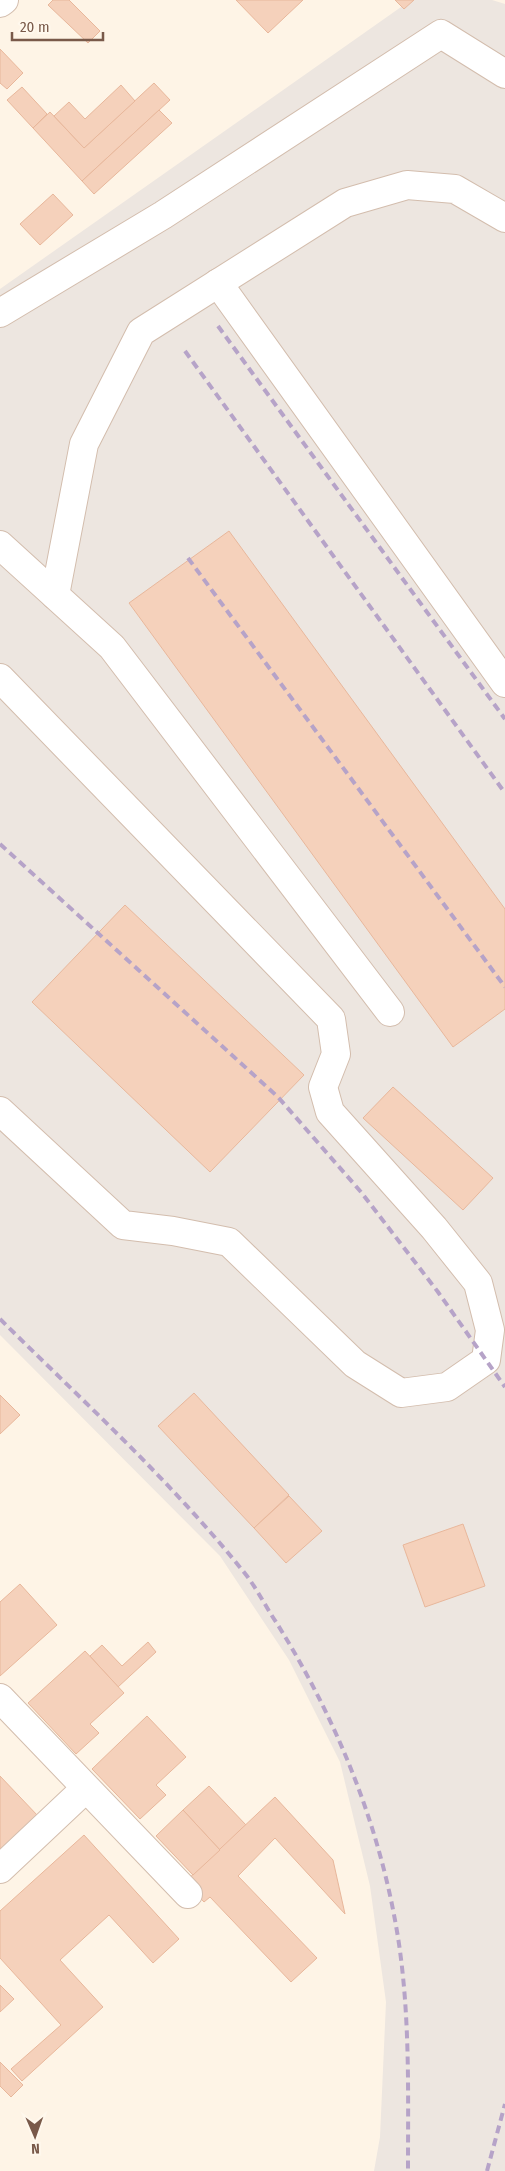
<svg xmlns="http://www.w3.org/2000/svg" width="505" height="2171" font-family="'Fira Sans Condensed',sans-serif">
	<style>
		.industrial { fill: #ede6e0 }
		.building { fill: #f5d1bb; stroke: #e8b79b }
		.lines { fill: none; stroke-linecap: round; stroke-linejoin: round }
		.minor-casing { stroke: #d3bdad; stroke-width: 30 }
		.minor { stroke: #fff; stroke-width: 28 }
		.rail { stroke: #b6a3c8; stroke-width: 4; stroke-dasharray: 8 5; stroke-linecap: butt }
	</style>
	<rect width="100%" height="100%" fill="#fef4e6"/>
	<path class="industrial" d="M411 0H492L505 4V2171H374L380 2137 386 2002 370 1886 340 1762 289 1660 220 1556 0 1335V289Z"/>
	<g class="building">
		<path d="M53 0H69L100 31 88 43 48 5Z"/>
		<path d="M236 0H303L268 33Z"/>
		<path d="M395 0H414L404 9Z"/>
		<path d="M0 49 23 73 7 89 0 83Z"/>
		<path d="M154 83 170 100 82 181 33 128 50 112 84 148Z"/>
		<path d="M121 85 135 101 84 148 54 116 69 102 85 119Z"/>
		<path d="M22 87 47 114 33 128 7 100Z"/>
		<path d="M159 110 172 123 94 194 82 181Z"/>
		<path d="M53 194 73 215 40 245 20 224Z"/>
		<path d="M229 531 505 909V1009L453 1047 129 603Z"/>
		<path d="M125 905 304 1075 210 1172 32 1002Z"/>
		<path d="M393 1087 493 1178 463 1210 363 1118Z"/>
		<path d="M194 1393 289 1495 254 1528 158 1426Z"/>
		<path d="M0 1395 20 1415 0 1434Z"/>
		<path d="M289 1496 322 1531 286 1563 254 1528Z"/>
		<path d="M463 1524 485 1586 425 1607 403 1545Z"/>
		<path d="M20 1584 57 1625 0 1676V1602Z"/>
		<path d="M148 1642 156 1652 118 1687 90 1656 102 1645 122 1666Z"/>
		<path d="M85 1651 124 1693 90 1724 99 1733 76 1754 28 1703Z"/>
		<path d="M147 1716 186 1757 156 1785 166 1795 140 1819 92 1769Z"/>
		<path d="M0 1776 38 1816 1 1850 0 1849Z"/>
		<path d="M209 1786 246 1825 220 1850 183 1810Z"/>
		<path d="M275 1797 333 1860 345 1914 275 1838 238 1876 317 1958 291 1982 210 1897 204 1902 185 1882Z"/>
		<path d="M183 1810 220 1850 193 1875 156 1836Z"/>
		<path d="M84 1835 179 1939 153 1963 109 1915 60 1960 103 2007 22 2081 11 2069 61 2025 0 1958V1911Z"/>
		<path d="M0 1985 14 1999 0 2012Z"/>
		<path d="M0 2062 23 2085 11 2097 0 2086Z"/>
	</g>
	<g class="lines">
		<defs>
			<g id="minor">
				<path d="M0 3 4 0"/>
				<path d="M218 283 505 683"/>
				<path d="M0 313 163 215 441 34 505 74"/>
				<path d="M0 545 112 647 390 1012"/>
				<path d="M55 595 84 444 141 332 345 203 407 185 455 189 505 218"/>
				<path d="M0 678 331 1019 336 1054 323 1087 330 1112 434 1228 478 1283 490 1330 486 1360 447 1387 401 1393 355 1364 229 1242 173 1231 123 1225 0 1111"/>
				<path d="M0 1698 188 1894"/>
				<path d="M0 1869 85 1789"/>
			</g>
		</defs>
		<use href="#minor" class="minor-casing"/>
		<use href="#minor" class="minor"/>
		<g class="rail">
			<path d="M218 326 505 719"/>
			<path d="M185 351 505 793"/>
			<path d="M188 558 505 987"/>
			<path d="M0 844 278 1097 361 1192 438 1292 505 1387"/>
			<path d="M0 1319C85 1403 173 1483 247 1576 258 1591 266 1607 276 1622 337 1719 382 1830 399 1944 410 2019 408 2095 408 2171"/>
			<path d="M487 2171 505 2104"/>
		</g>
	</g>
	<g transform="translate(35 2136) rotate(178)" stroke="#fff8ed" stroke-width="4" paint-order="stroke">
	<path d="M0-4L9 19L0 12L-9 19Z" fill="#795949"/>
	<text y="-8" font-size="14" font-weight="bold" text-anchor="middle" fill="#795949">N</text>
	</g>
	<path d="M12 32v8h91v-8" fill="none" stroke="#795949" stroke-width="2.5"/>
	<text x="20" y="32" font-size="15" fill="#795949" stroke="#fff8ed" stroke-width="4" paint-order="stroke">20 m</text>
</svg>
